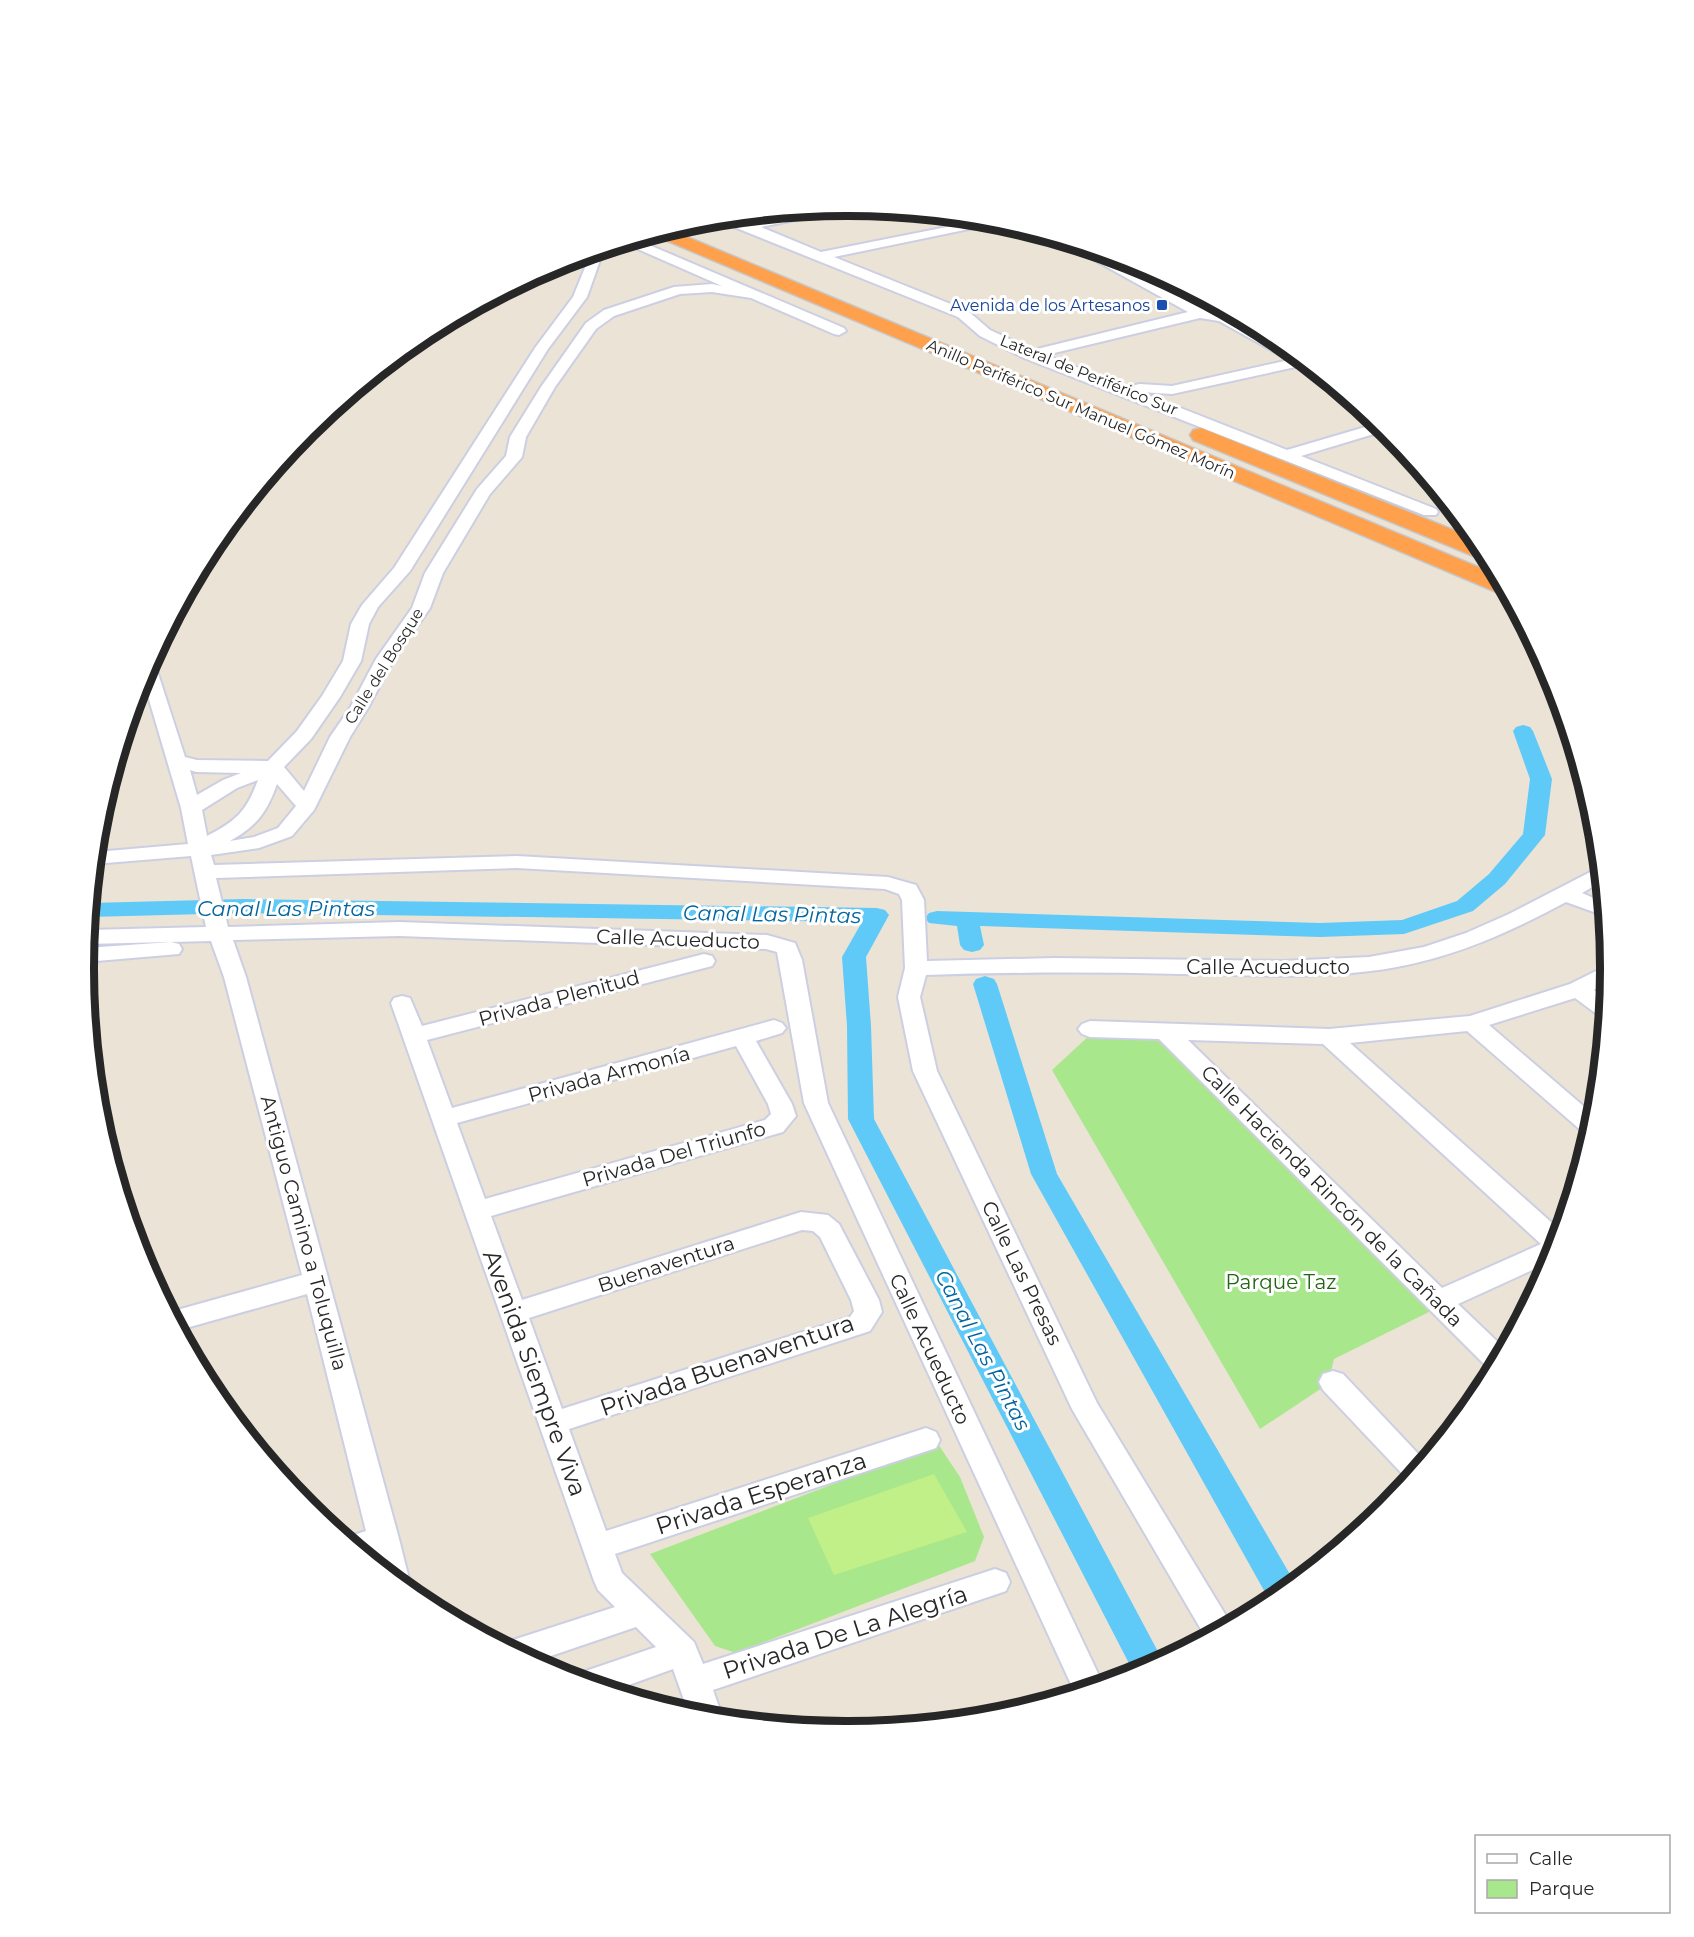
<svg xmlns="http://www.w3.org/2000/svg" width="1694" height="1937" font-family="Montserrat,sans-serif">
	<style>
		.green { fill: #a9e78d }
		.pitch { fill: #c0f087 }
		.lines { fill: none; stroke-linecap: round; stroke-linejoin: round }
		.canal { fill: #5fcaf8; fill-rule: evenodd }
		.minor-casing { stroke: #cccfe2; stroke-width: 4 }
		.highway-casing { stroke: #c7c7c7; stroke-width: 3 }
		.minor { fill: #fff; fill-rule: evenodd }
		.highway { fill: #ffa04d; fill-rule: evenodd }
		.transit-dot { fill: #1a4fb4; stroke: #fff; stroke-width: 2 }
		.labels { text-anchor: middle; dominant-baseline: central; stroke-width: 6; stroke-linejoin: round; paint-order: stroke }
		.far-transit-label { font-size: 16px; fill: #164399; stroke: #fff; text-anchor: end }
		.far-street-label { font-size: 16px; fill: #272727; stroke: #fff }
		.street-label { font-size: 20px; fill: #272727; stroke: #fff }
		.park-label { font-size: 20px; fill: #226713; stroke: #fff }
		.water-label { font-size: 21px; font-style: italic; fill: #03649f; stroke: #fff }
		.near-street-label { font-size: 24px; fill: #272727; stroke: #fff }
		.rim { fill: none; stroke: #272727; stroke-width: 8 }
	</style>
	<rect width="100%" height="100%" fill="#ebe3d6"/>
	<g class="green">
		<path d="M1091 1034 1166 1037 1437 1308 1334 1359 1328 1384 1260 1429 1052 1070Z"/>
		<path d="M938 1444 960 1477 984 1537 975 1561 736 1653 715 1646 650 1554Z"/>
	</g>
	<path class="pitch" d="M934 1474 967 1532 834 1575 808 1518Z"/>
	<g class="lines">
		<g class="canal">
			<path d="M1523 725 1530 727 1533 731 1552 779 1545 835 1505 884 1473 911 1404 934 1320 937 980 926 984 945 980 950 972 952 964 950 960 945 957 926 929 923 925 918 929 913 937 911 1320 923 1402 920 1457 901 1489 874 1523 834 1530 779 1513 731 1516 727Z"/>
			<path d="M243 899 877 908 885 910 889 915 866 957 871 1026 874 1119 1163 1661 1135 1675 848 1119 847 1026 842 957 862 922 243 913 89 917 90 903Z"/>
			<path d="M985 976 994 979 997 984 1057 1174 1295 1583 1271 1603 1031 1174 973 984 976 979Z"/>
		</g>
		<defs>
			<g id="minor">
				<path d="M847 206 861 207 761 227 821 252 987 219 1003 222 834 257 968 311 990 330 1033 350 1188 312 1060 241 1089 249 1202 309 1207 308 1214 312 1228 315 1287 347 1311 367 1300 366 1172 394 1140 392 1287 450 1379 423 1387 430 1301 456 1436 509 1438 512 1436 515H1424L1024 358 980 336 958 317 714 219 730 217 747 222ZM1200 318 1219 321 1289 360 1172 386 1140 384 1135 385 1134 390 1046 355Z"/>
				<path d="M635 239 844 328 846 331 839 335 834 334 751 298 712 292 680 294 614 316 596 329 555 387 526 437 522 457 490 494 443 573 430 608 394 659 368 708 350 737 314 810 292 836 259 848 211 855 214 865 517 856 888 877 916 885 924 900 927 961 1055 958 1282 961 1369 957 1424 947 1466 933 1509 914 1600 867 1601 882 1582 893 1603 902 1605 916 1566 902C1512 931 1457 956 1397 967 1326 980 1252 975 1180 974 1095 972 1010 972 926 975L920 997 937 1071 1097 1403 1231 1624 1206 1638 1072 1409 913 1071 898 997 905 968 902 900 899 894 885 889 517 868 216 878 228 927 399 922 767 935 795 943 802 960 828 1103 1103 1684 1075 1693 804 1103 777 952 766 949 399 936 233 940 246 977 399 1539 409 1579 405 1588 375 1563 373 1555 367 1557 344 1538 366 1531 307 1294 179 1330 170 1312 302 1275 224 977 211 941 86 944 88 930 206 927 191 856 94 864 96 852 188 844 181 808 142 676 151 660 154 661 185 757 197 760 268 761 297 731 322 696 343 661 351 624 362 605 394 568 535 348 573 297 591 253 604 249 587 297 548 349 410 571 378 607 369 624 361 661 340 697 311 739 284 767 304 791 330 737 350 708 376 659 412 608 425 573 477 489 506 456 510 437 541 387 586 323 604 310 674 287 712 284 722 286 624 243ZM190 770 196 772 241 773 223 780 197 795ZM258 780C246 812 237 820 207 836L202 810 237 788ZM277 784 296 806 278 828 254 837 230 841C257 826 267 812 277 784Z"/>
				<path d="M171 942 179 944 182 949 179 954 85 962 86 948Z"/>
				<path d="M704 954 712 956 715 961 712 966 427 1040 452 1108 774 1020 782 1023 786 1028 782 1033 756 1041 792 1104 796 1116 783 1132 491 1216 522 1300 801 1212 828 1215 839 1224 879 1300 882 1312 870 1331 569 1429 606 1531 926 1428 936 1432 940 1440 936 1448 615 1554 622 1573 694 1642 703 1664 995 1569 1006 1573 1010 1582 1006 1591 713 1690 723 1719 689 1714 673 1669 612 1691 574 1679 577 1674 656 1647 636 1627 533 1662 503 1646 505 1643 516 1639 615 1607 598 1590 594 1581 391 1003 394 998 402 996 410 998 422 1026ZM736 1046 768 1104 771 1114 765 1120 485 1199 457 1123ZM802 1230 813 1231 820 1237 851 1300 854 1311 850 1317 562 1409 529 1318Z"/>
				<path d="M1598 970 1606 972 1609 977 1606 982 1594 990 1607 999 1605 1017 1598 1015 1575 998 1489 1025 1595 1116 1590 1135 1584 1133 1467 1031 1350 1043 1561 1231 1552 1261 1458 1304 1505 1349 1494 1369 1488 1368 1159 1039 1090 1037 1082 1034 1078 1029 1082 1024 1090 1021 1329 1029 1470 1016 1570 984ZM1188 1040 1323 1044 1541 1244 1442 1288Z"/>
				<path d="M1333 1371 1343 1374 1425 1461 1409 1481 1323 1390 1319 1382 1323 1374Z"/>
			</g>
			<g id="highway">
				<path d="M668 229 1497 575 1507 593 1494 591 651 234Z"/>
				<path d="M1201 428 1478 540 1489 558 1476 557 1193 440 1190 435 1193 430Z"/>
			</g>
		</defs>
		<use href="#minor" class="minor-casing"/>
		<use href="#highway" class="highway-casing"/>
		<use href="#minor" class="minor"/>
		<use href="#highway" class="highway"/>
	</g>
	<rect class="transit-dot" x="1156" y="299" width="12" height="12" rx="3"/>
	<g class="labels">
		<g class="far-transit-label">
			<text x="1150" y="305">Avenida de los Artesanos</text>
		</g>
		<g class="far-street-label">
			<text transform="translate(1089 375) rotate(22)">Lateral de Periférico Sur</text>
			<text transform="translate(1081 409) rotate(23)">Anillo Periférico Sur Manuel Gómez Morín</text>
			<text transform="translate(384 666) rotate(-58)">Calle del Bosque</text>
		</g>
		<g class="street-label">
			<text transform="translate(678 939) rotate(2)">Calle Acueducto</text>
			<text x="1268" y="967">Calle Acueducto</text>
			<text transform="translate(559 998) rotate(-15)">Privada Plenitud</text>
			<text transform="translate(609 1074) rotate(-15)">Privada Armonía</text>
			<text transform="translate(674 1154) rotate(-16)">Privada Del Triunfo</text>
			<text transform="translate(1332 1196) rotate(45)">Calle Hacienda Rincón de la Cañada</text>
			<text transform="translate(304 1233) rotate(75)">Antiguo Camino a Toluquilla</text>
			<text transform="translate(666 1264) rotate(-18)">Buenaventura</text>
			<text transform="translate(1022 1273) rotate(64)">Calle Las Presas</text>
			<text transform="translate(930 1349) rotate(65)">Calle Acueducto</text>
		</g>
		<g class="park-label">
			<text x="1281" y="1282">Parque Taz</text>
		</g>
		<g class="water-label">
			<text x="286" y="908">Canal Las Pintas</text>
			<text transform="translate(772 914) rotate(1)">Canal Las Pintas</text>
			<text transform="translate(983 1350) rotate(62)">Canal Las Pintas</text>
		</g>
		<g class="near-street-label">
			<text transform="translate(727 1365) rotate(-19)">Privada Buenaventura</text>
			<text transform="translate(535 1373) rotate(70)">Avenida Siempre Viva</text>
			<text transform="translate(761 1493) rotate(-18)">Privada Esperanza</text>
			<text transform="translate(845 1632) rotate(-18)">Privada De La Alegría</text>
		</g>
	</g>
	<path d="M0 0H1694V1937H0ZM846 216H848A752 752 0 0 1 1600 968V969A752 752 0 0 1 848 1721H846A752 752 0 0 1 94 969V968A752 752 0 0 1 846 216Z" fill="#fff" fill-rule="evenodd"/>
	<path class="rim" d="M846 216H848A752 752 0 0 1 1600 968V969A752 752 0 0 1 848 1721H846A752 752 0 0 1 94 969V968A752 752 0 0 1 846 216Z"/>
	<rect x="1475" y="1835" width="195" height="78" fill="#ffffff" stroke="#a9a9a9" stroke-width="1.5"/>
	<rect x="1487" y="1854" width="30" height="9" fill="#ffffff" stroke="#a9a9a9" stroke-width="1.5"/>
	<text x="1529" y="1865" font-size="18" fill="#272727">Calle</text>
	<rect x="1487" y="1880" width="30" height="18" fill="#a9e78d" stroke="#a9a9a9" stroke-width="1.5"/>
	<text x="1529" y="1895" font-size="18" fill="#272727">Parque</text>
</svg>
